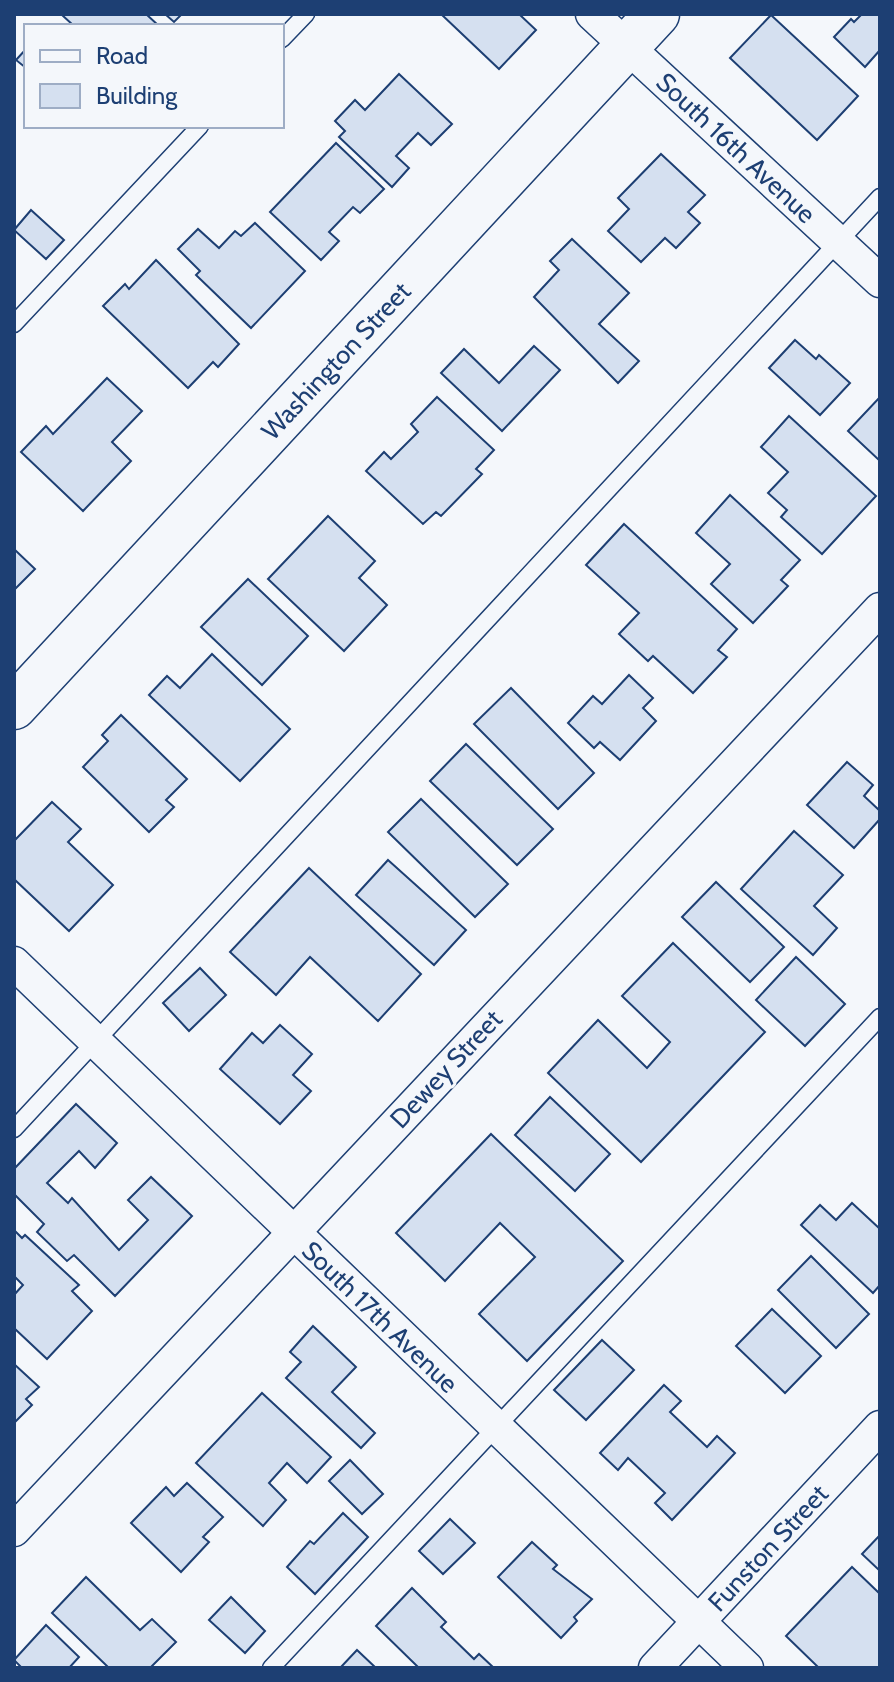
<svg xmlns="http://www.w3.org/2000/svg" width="894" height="1682" font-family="Cabin,sans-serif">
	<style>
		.building { fill: #d5e0f0; stroke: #1d3f73; stroke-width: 2 }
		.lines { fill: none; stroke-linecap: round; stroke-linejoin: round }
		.lane-casing { stroke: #1d3f73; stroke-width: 19 }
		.street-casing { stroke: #1d3f73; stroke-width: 35 }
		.secondary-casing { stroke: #1d3f73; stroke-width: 47 }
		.lane { stroke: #f4f7fb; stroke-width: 16 }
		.street { stroke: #f4f7fb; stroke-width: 32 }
		.secondary { stroke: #f4f7fb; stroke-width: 44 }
		.labels { text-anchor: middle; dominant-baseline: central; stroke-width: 6; stroke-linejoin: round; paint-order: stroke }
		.street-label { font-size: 26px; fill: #1d3f73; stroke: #f4f7fb }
	</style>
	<rect width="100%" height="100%" fill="#f4f7fb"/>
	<g class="building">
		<path d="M146 14 159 26H74L62 15Z"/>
		<path d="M165 14H182L174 22Z"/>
		<path d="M441 14H519L536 30 499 69Z"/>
		<path d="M862 14H880V50L865 67 834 37 851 19 854 22Z"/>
		<path d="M771 15 858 96 817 140 730 58Z"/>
		<path d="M26 49V68L16 60Z"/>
		<path d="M399 74 452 124 431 145 418 133 396 156 409 168 392 187 339 137 345 131 335 121 355 100 365 110Z"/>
		<path d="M336 143 384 189 360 213 353 207 329 232 339 241 321 260 270 212Z"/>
		<path d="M661 154 705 195 688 212 700 223 676 248 665 238 641 262 608 231 629 209 618 198Z"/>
		<path d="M31 210 64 240 46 259 14 230Z"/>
		<path d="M255 223 305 271 251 328 196 275 200 271 178 249 198 229 219 248 235 231 241 236Z"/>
		<path d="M572 239 629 293 599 324 639 361 618 383 534 297 559 270 550 261Z"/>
		<path d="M156 260 239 344 218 367 213 362 188 388 103 306 125 284 129 289Z"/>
		<path d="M795 340 816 359 819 355 850 383 820 415 769 368Z"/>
		<path d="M534 346 560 370 502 431 441 373 464 349 499 383Z"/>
		<path d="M107 378 142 411 112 442 131 461 83 511 21 452 46 426 53 434Z"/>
		<path d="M437 397 494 450 476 469 482 474 441 516 436 512 423 524 366 471 384 452 391 459 418 432 411 424Z"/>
		<path d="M880 397V461L848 431Z"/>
		<path d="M789 416 876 496 822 554 781 517 787 510 768 493 788 472 761 447Z"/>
		<path d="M730 495 800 560 781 580 788 586 753 623 711 584 730 564 696 533Z"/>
		<path d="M328 516 375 561 359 578 387 605 344 651 268 579Z"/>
		<path d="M624 524 737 629 718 650 727 657 693 693 653 656 648 661 619 634 639 613 586 565Z"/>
		<path d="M14 549 35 569 14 590Z"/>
		<path d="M248 579 308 636 262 685 201 627Z"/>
		<path d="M212 654 290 729 240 781 149 695 167 676 180 688Z"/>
		<path d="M629 675 653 698 643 708 656 721 620 760 600 742 594 748 568 723 593 696 602 704Z"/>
		<path d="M511 688 594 773 558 809 474 724Z"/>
		<path d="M121 715 187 779 166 800 174 807 149 832 83 767 108 741 102 735Z"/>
		<path d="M466 744 553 829 517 865 430 781Z"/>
		<path d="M847 762 873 785 864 796 880 811V819L854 848 807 805Z"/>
		<path d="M421 799 508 884 475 917 388 832Z"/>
		<path d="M52 802 81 829 68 842 113 885 69 931 14 879V841Z"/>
		<path d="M794 831 843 875 814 906 837 928 813 955 741 889Z"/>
		<path d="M388 860 466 930 434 965 356 895Z"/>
		<path d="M309 868 421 974 378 1021 310 957 276 995 230 952Z"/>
		<path d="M716 882 784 947 750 982 682 917Z"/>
		<path d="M673 943 765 1032 641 1162 548 1073 598 1020 647 1068 670 1042 622 996Z"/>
		<path d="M796 957 845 1004 805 1046 756 1000Z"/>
		<path d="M200 968 226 995 189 1031 163 1003Z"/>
		<path d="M280 1025 312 1054 293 1075 311 1091 280 1124 220 1069 252 1033 263 1043Z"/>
		<path d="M550 1097 610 1154 575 1191 515 1135Z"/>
		<path d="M76 1104 117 1143 95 1168 79 1151 47 1183 68 1203 72 1198 119 1250 148 1220 128 1200 151 1177 192 1216 115 1296 74 1255 67 1261 37 1232 44 1224 14 1194V1169Z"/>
		<path d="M491 1134 623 1261 527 1361 479 1314 535 1257 500 1223 445 1281 396 1233Z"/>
		<path d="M852 1203 880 1229V1285L873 1293 801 1225 820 1205 836 1220Z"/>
		<path d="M14 1230 22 1238 25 1235 79 1285 72 1291 92 1311 47 1359 14 1328V1295L23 1285 14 1276Z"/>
		<path d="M811 1256 869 1314 836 1348 778 1290Z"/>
		<path d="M772 1309 821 1356 785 1393 736 1346Z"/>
		<path d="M313 1326 356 1367 332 1392 375 1433 361 1448 286 1378 301 1362 290 1352Z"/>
		<path d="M602 1340 634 1370 586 1420 554 1390Z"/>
		<path d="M14 1364 39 1387 26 1399 32 1405 14 1423Z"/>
		<path d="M664 1385 681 1401 670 1412 707 1447 717 1436 735 1453 672 1520 655 1503 665 1493 628 1458 618 1470 600 1453Z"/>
		<path d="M262 1393 331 1457 307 1483 287 1463 269 1483 286 1500 263 1526 196 1463Z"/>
		<path d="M350 1460 383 1494 362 1514 329 1481Z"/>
		<path d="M187 1483 223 1517 203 1537 209 1542 181 1572 131 1523 166 1487 174 1496Z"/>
		<path d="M343 1513 368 1537 315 1594 287 1567 310 1541 314 1544Z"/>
		<path d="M450 1519 475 1543 443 1574 419 1551Z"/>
		<path d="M880 1535V1571L862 1554Z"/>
		<path d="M532 1542 557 1565 553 1569 592 1599 574 1617 577 1621 561 1638 498 1577Z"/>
		<path d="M852 1567 880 1594V1668H819L786 1636Z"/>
		<path d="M86 1577 140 1630 152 1619 176 1642 150 1668H109L52 1613Z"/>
		<path d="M412 1588 446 1622 441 1627 474 1659 479 1654 494 1668H419L376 1626Z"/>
		<path d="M231 1597 265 1631 245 1653 209 1620Z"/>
		<path d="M46 1625 79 1657 69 1668H22L14 1660Z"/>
		<path d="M357 1650 376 1668H340Z"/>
	</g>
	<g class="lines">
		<defs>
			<g id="lane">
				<path d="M282 39 306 14"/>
				<path d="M14 324 200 126"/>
				<path d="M14 1129 880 197"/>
				<path d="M271 1668 880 1017"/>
			</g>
			<g id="street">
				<path d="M592 14 880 281"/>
				<path d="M14 963 747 1668"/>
				<path d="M14 1530 880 609"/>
				<path d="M655 1668 880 1427"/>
			</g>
			<path id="secondary" d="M14 707 657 14"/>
		</defs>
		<use href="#lane" class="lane-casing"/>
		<use href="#street" class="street-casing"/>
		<use href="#secondary" class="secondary-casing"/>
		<use href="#lane" class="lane"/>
		<use href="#street" class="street"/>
		<use href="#secondary" class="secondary"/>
	</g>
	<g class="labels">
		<g class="street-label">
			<text transform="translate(736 148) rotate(43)">South 16th Avenue</text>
			<text transform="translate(336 361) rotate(-47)">Washington Street</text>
			<text transform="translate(446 1069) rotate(-47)">Dewey Street</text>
			<text transform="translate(380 1317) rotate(44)">South 17th Avenue</text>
			<text transform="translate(768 1548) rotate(-47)">Funston Street</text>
		</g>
	</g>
	<rect width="894" height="1682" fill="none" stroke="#1d3f73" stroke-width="32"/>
	<rect x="24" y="24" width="260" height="104" fill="#f4f7fb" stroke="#9eadc5" stroke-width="2"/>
	<rect x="40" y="50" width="40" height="12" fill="#f4f7fb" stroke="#9eadc5" stroke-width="2"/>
	<text x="96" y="64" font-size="24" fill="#1d3f73">Road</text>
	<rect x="40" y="84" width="40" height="24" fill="#d5e0f0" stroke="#9eadc5" stroke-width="2"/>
	<text x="96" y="104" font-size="24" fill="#1d3f73">Building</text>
</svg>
